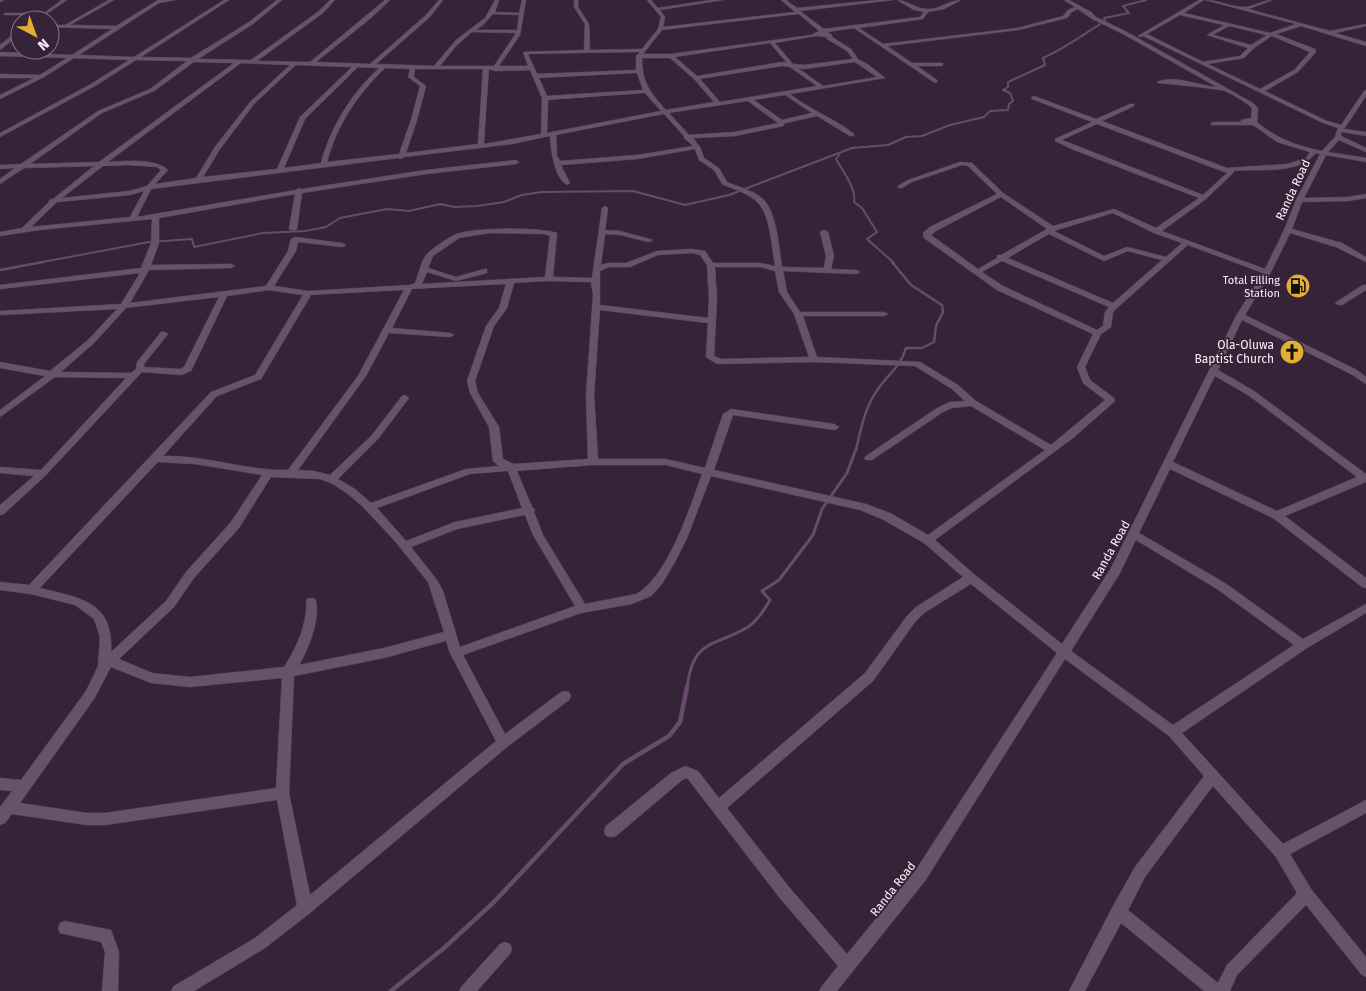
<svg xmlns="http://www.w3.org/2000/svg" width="1366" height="991" font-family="'Fira Sans',sans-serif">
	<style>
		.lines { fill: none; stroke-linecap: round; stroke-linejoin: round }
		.stream-far3 { stroke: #684b6c; stroke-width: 2 }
		.stream-far2 { stroke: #684b6c; stroke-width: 2.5 }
		.stream-far1 { stroke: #684b6c; stroke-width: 3 }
		.stream { stroke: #684b6c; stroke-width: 4.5 }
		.minor-casing { stroke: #534254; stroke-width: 1 }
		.minor { fill: #675269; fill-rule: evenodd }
		.labels { text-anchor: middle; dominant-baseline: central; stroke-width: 4; stroke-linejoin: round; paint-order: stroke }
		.far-poi-label { font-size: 11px; fill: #fcf0fd; stroke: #352337; text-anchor: end }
		.street-label { font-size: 12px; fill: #fcf0fd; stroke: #352337 }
		.poi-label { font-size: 12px; fill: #fcf0fd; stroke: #352337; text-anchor: end }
	</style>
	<rect width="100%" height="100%" fill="#352337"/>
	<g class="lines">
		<g class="stream-far3">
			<path d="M839 155 836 159C842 170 857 189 854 202L862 208 877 232 867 239 894 263"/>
			<path d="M37 263 149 242 192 239 194 247 263 233 305 231 326 227 340 218 387 209 409 211 440 204 454 207 477 206 504 202 522 195 541 192 633 191 685 205 729 195 852 148 888 145 906 137 922 136 950 125 984 117 990 111 1008 110 1009 104 1013 101 1010 93 1003 90 1008 87V82L1045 65 1043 58C1066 48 1084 34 1105 21L1104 18 1129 13 1123 6 1146 0"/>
		</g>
		<g class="stream-far2">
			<path d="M0 270 43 262"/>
			<path d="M856 450C861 428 865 407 878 389 889 373 900 368 906 348H922L934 342 936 326 943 312 942 305 911 285 892 262"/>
		</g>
		<path class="stream-far1" d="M687 688C693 638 713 648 748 627 758 620 764 610 770 600L762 591 779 580 813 535 822 509 847 473 856 449"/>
		<path class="stream" d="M391 991 444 948 494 902 623 764 669 736 680 722 687 687"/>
		<defs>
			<g id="minor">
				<path d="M0 0H4L0 2Z"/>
				<path d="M62 0H67L39 19 37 18 40 15H5L3 14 5 13H44Z"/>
				<path d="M109 0H114L70 25 116 26 158 0H175L159 3 79 55 134 57 224 0H229L141 57 191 58 249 22 277 0H282L253 24 198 59 251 60 319 11 330 0H335L323 13 257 61 310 62 385 0H390L371 18 316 62 370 64 426 15 439 0H443L430 17 376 64 434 66 456 40 485 18 495 0H499L495 12 519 13 522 0H526L520 35 499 66H528L523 52 584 50 585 24 574 7V0H578V7L589 24 590 50 642 49 658 29 661 17 647 0H651L658 8 711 0H723L660 10 665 17 663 27 795 12 781 0H786L797 8 878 0H893L800 11 824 29 920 17 924 12 914 10 897 0C907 0 916 9 927 9 939 10 949 0 961 0L944 9 928 12 923 19 859 28 883 44 1018 28 1063 16 1068 10 1075 7 1064 0H1069L1091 12 1096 17 1127 32 1253 103 1258 108 1257 122C1277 139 1297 146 1322 151L1335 137 1338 128 1323 123 1143 36 1140 37 1138 36 1199 0H1204L1184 13 1270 33 1296 24 1205 0C1218 0 1229 6 1241 7 1252 8 1262 0 1273 0L1248 9 1330 31 1366 24V26L1335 33 1366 42V46L1301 26 1276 34 1315 49 1316 52 1298 72 1265 91 1327 121 1341 125 1364 91 1366 90V96L1344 129 1366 132V136L1342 132 1341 136 1366 148V152L1339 140 1328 152 1366 158V162L1326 155 1304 198 1348 197 1366 194V198L1348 201 1302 202 1292 229 1342 243 1366 257V262L1336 247 1290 233 1271 272 1245 315 1357 370 1366 377V384L1351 374 1242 320 1218 370 1254 391 1366 474V482L1285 516 1366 578V588L1362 587 1273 518 1170 469 1139 533 1225 583 1303 639 1366 604V613L1307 648 1182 733 1283 844 1366 800V813L1290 854 1311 889 1366 957V977L1361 974 1306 905 1237 975 1230 991H1204L1121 923 1085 991H1069L1113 906 1135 867 1204 776 1169 736 1065 659 925 881 837 991H819L822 986 838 966 779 897 688 779 686 778 681 781 616 836 611 837 606 836 604 831 606 826 671 773 685 766 698 771 719 798 865 673 907 616 916 607 963 577 924 543 882 519 860 510 711 476 687 538 675 562 662 584 651 596 632 604 581 613 463 655 505 734 561 692 565 691 569 692 571 696 569 700 507 747 310 913 265 948 194 991H171L174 986 255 938 297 905 277 800 105 825H87L12 814 5 823 0 825V807L12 791 0 790V778L21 780 86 691 98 666 100 637 94 619 75 605 31 594 0 590V582L29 585 211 392 255 375 303 295 269 290 227 296 191 371 181 375 142 372 46 475 4 514 0 515V505L34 476 0 473V467L41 470 126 378 55 377 0 417V410L45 376 0 368V362L50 371 88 340 117 309 0 315V311L121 304 140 273 0 289V285L141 268 151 243 152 219 39 230 0 236V232L22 228 49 202V200L53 199 94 166 24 168 0 184V179L15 168 0 169V165L21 164 98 111 150 89 187 61 136 60 95 86 0 137V133L91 84 129 60 74 58 44 77 0 99V95L34 78H0V74L40 75 67 58 0 56V52L72 55 112 29 50 27V25H65ZM1078 9 1092 19 1123 34 1217 87C1199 86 1174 74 1157 82L1158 83C1179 85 1201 87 1221 90 1228 91 1247 103 1252 108L1251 118 1241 120V122H1213L1211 123V125H1253L1277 142 1310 152 1306 158 1287 164 1227 168 1102 121 1134 106V104H1130L1096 119 1034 96 1031 98 1032 99 1092 122 1055 139V141L1074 150 1199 198 1156 228 1114 209 1053 226 1003 193 972 163 960 162 908 180 898 186V188H902L912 182 962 165 968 166 997 194 930 227 923 233 924 238 997 290 1093 334 1077 367 1083 383 1105 400 1051 445 976 401 958 385 920 362 817 357 803 316H884L888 314 884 312H800L787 292 783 271 856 274 860 272 856 270 831 269 834 256 828 232 824 230 820 232 826 256 824 268 782 267C779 247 777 213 763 199 753 190 738 187 727 182L719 168 704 158 700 147 693 138 735 136 783 126 785 123 817 116 850 136H854V134C834 118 810 110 790 94L885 78 869 65 858 59 851 49 832 37V35L827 32 854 28 935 83 938 81 937 80 917 66H941L943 65V63H912L887 46 1018 30 1067 18 1072 12ZM493 14 519 15 517 30H476L484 24ZM799 14 819 31 811 35 671 54H643L662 30ZM1180 15 1224 25 1207 35 1248 48 1240 56 1203 62 1147 34ZM1229 26 1267 35 1251 45 1213 35ZM472 32 516 33 494 66H440L456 46ZM816 36 827 37V39L847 51 853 59 804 65 793 64 775 43ZM1272 36 1310 52 1294 70 1260 89 1208 64 1244 58 1254 48ZM770 43 787 63 782 62 697 76 675 57ZM640 52 636 56V70L537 74 528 54ZM642 58H670L694 79 714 102 666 110C650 92 642 83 642 58ZM194 62 234 63 99 162 30 164 102 113 154 91ZM855 62 877 77 823 86 798 68 804 69ZM241 63 290 65 250 102 215 147 196 178 155 184 168 170C156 158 125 161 108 162ZM296 65 352 67 300 117 277 169 203 177 220 149 254 104ZM782 66 790 67 817 86 720 102 700 79ZM358 67 379 68C351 94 331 126 321 163L284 168 305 119ZM385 68 410 69 408 77 420 86 411 120 399 154 327 162C337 125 357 95 385 68ZM415 69H483L478 144 406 153 417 120 426 86 414 77ZM489 69 495 71 530 70 542 98 541 134 484 144ZM637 73 643 90 547 96 539 78ZM645 93 661 111 547 133 548 100ZM785 95 812 113 782 120 754 100ZM748 101 778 123 735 132 689 135 669 113ZM664 114 684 136V138L693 146 637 155 560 161 557 156 556 135ZM1097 124 1227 173 1203 195 1062 140ZM550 136C551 151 554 177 567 185L570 183 561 165 637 159 695 149 699 160 714 170 722 184C733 189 748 193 757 202 770 213 772 249 775 266L760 263H713L705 251 692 249 657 251 626 263H608L601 265 605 234 620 235 649 242 653 240 620 231 605 230 608 208 605 206 602 208 592 278 553 277 557 233C539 227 471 227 454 235 448 238 430 250 426 255 420 264 419 273 415 283L410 285 308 291 274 286 296 251 298 242 342 247 346 245 342 243 295 237 291 239 288 251 266 286 130 303 149 270 231 268 235 266 231 264 151 265 159 243V218L295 194 289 229 293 231 297 229 302 193 426 174 516 164 519 162 516 160 426 170 302 189 299 188 296 190 137 217 151 189 398 158 401 159 404 157 512 144ZM1316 153 1320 154 1296 200 1284 230 1265 269 1162 231 1206 199 1233 173 1234 171C1260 168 1296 176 1316 153ZM129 165 157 167 161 170 147 186 129 191 62 198 103 166ZM144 191 130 217 31 227 57 202 130 195ZM1001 197 1047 229 1001 255H997V258L978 269 931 235 936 231ZM1113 213 1154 233 1182 243 1166 257 1127 247 1104 256 1054 231ZM490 233 545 234 550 236 545 277 422 284 427 272 456 281 487 273V269H484L456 277 428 268 433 256 459 238ZM1049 234 1104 261 1128 251 1162 260 1113 303 1008 258ZM1188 245 1263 273 1236 316 1111 568 1062 644 975 575 935 540 1073 438 1114 402 1115 400 1114 398 1090 380 1085 367 1101 334 1111 327 1113 312 1117 308ZM692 253 700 255 707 265 709 298 708 318 600 305V271L609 267H630L658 255ZM1002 261 1109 307 1105 312 1103 326 1097 330 1003 286 982 272ZM715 267H760L775 271 779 292 794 314 809 357 721 359 714 356 717 298ZM549 281 591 282 593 295 586 395 588 459 514 464 503 459 499 427 478 393 475 381 494 326 507 308 514 283ZM506 284 499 308 486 326 467 381 470 393 489 427 493 461 499 466 466 469 371 503 355 489 338 479 378 439 409 398 405 395 402 396 372 435 330 475 314 471 298 470 366 376 389 333 450 337 454 335 450 333 392 328 412 289ZM404 290 358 376 288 470C246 471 206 455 163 456L217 396 261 379 311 295ZM219 297 184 367 180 369 144 367V364L168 334 164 332H161L137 362 136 369 131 373 61 372 94 343 126 308ZM600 310 708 323 706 357 717 364 814 362 915 366 952 389 965 401 950 402 937 408 866 456 864 458 866 460H872L943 412 952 408 971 406 1045 450 928 535 890 513 866 504 714 470 733 415 834 430 837 429 839 427 834 424 731 409 723 414 705 468 666 459H598L594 395ZM1215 376 1248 395 1357 477 1277 511 1173 462ZM158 462 195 464 262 475 231 522 186 572 166 601 111 652C114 601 80 598 40 588ZM593 465H666L702 474C690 507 668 577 636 594L585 604 543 535 534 512 535 510 532 507 517 471ZM508 471 522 508 455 522 406 541 377 508 470 474ZM271 477 320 479 333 484 348 494 363 507 393 539 428 582 444 632 384 648 299 665C308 651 322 615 315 599L311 598 307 599C305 604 307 606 306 611 304 631 295 650 284 667L190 677 152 673 119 659 174 607 194 578 239 528ZM525 515 533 535 575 606 460 647 443 591 437 580 411 547 457 529ZM1136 540 1217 589 1294 645 1173 725 1071 651 1120 573ZM971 584 1057 653 915 871 847 954 789 887 727 808 873 681 915 622 924 613ZM446 641 450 653 496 741 310 895 289 793 294 676 384 658ZM111 667 151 683 190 687 282 678 276 788 105 813H87L20 803 94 699ZM1213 786 1276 857 1297 893 1227 965 1218 983 1128 910 1145 877Z"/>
				<path d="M18 31H20V34L0 50V45Z"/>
				<path d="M1363 285H1366V290L1342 305H1339L1335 303Z"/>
				<path d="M65 921 111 930 119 952 118 991H102L105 952 101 942 60 933 58 928 60 923Z"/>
				<path d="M505 942 510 944 512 949 510 954 477 991H459L462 986 500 944Z"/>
			</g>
		</defs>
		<use href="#minor" class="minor-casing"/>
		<use href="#minor" class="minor"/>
	</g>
	<defs>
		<symbol id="fuel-disc" viewBox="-11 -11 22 22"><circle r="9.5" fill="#e2ae34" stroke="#352337"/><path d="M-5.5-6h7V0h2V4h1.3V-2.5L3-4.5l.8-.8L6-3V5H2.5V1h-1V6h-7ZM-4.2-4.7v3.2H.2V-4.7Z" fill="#111"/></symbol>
		<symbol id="church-disc" viewBox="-11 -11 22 22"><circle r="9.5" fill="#e2ae34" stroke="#352337"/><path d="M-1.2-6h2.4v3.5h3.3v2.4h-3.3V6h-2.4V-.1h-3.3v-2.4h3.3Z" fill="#111"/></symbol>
	</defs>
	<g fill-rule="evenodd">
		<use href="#fuel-disc" x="1284" y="272" width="28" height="28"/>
		<use href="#church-disc" x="1278" y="338" width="28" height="28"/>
	</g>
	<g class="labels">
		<g class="far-poi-label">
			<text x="1280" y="280">Total Filling<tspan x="1280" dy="13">Station</tspan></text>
		</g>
		<g class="street-label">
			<text transform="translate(1293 190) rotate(-65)">Randa Road</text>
			<text transform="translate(1111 550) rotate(-61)">Randa Road</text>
			<text transform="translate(893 889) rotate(-52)">Randa Road</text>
		</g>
		<g class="poi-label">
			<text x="1274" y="345">Ola-Oluwa<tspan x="1274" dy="14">Baptist Church</tspan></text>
		</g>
	</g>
	<g transform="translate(35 35) rotate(139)"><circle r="24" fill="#352337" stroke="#857586"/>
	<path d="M0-4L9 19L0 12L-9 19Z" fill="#e2ae34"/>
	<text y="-8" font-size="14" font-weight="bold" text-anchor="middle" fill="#fcf0fd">N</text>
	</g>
</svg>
